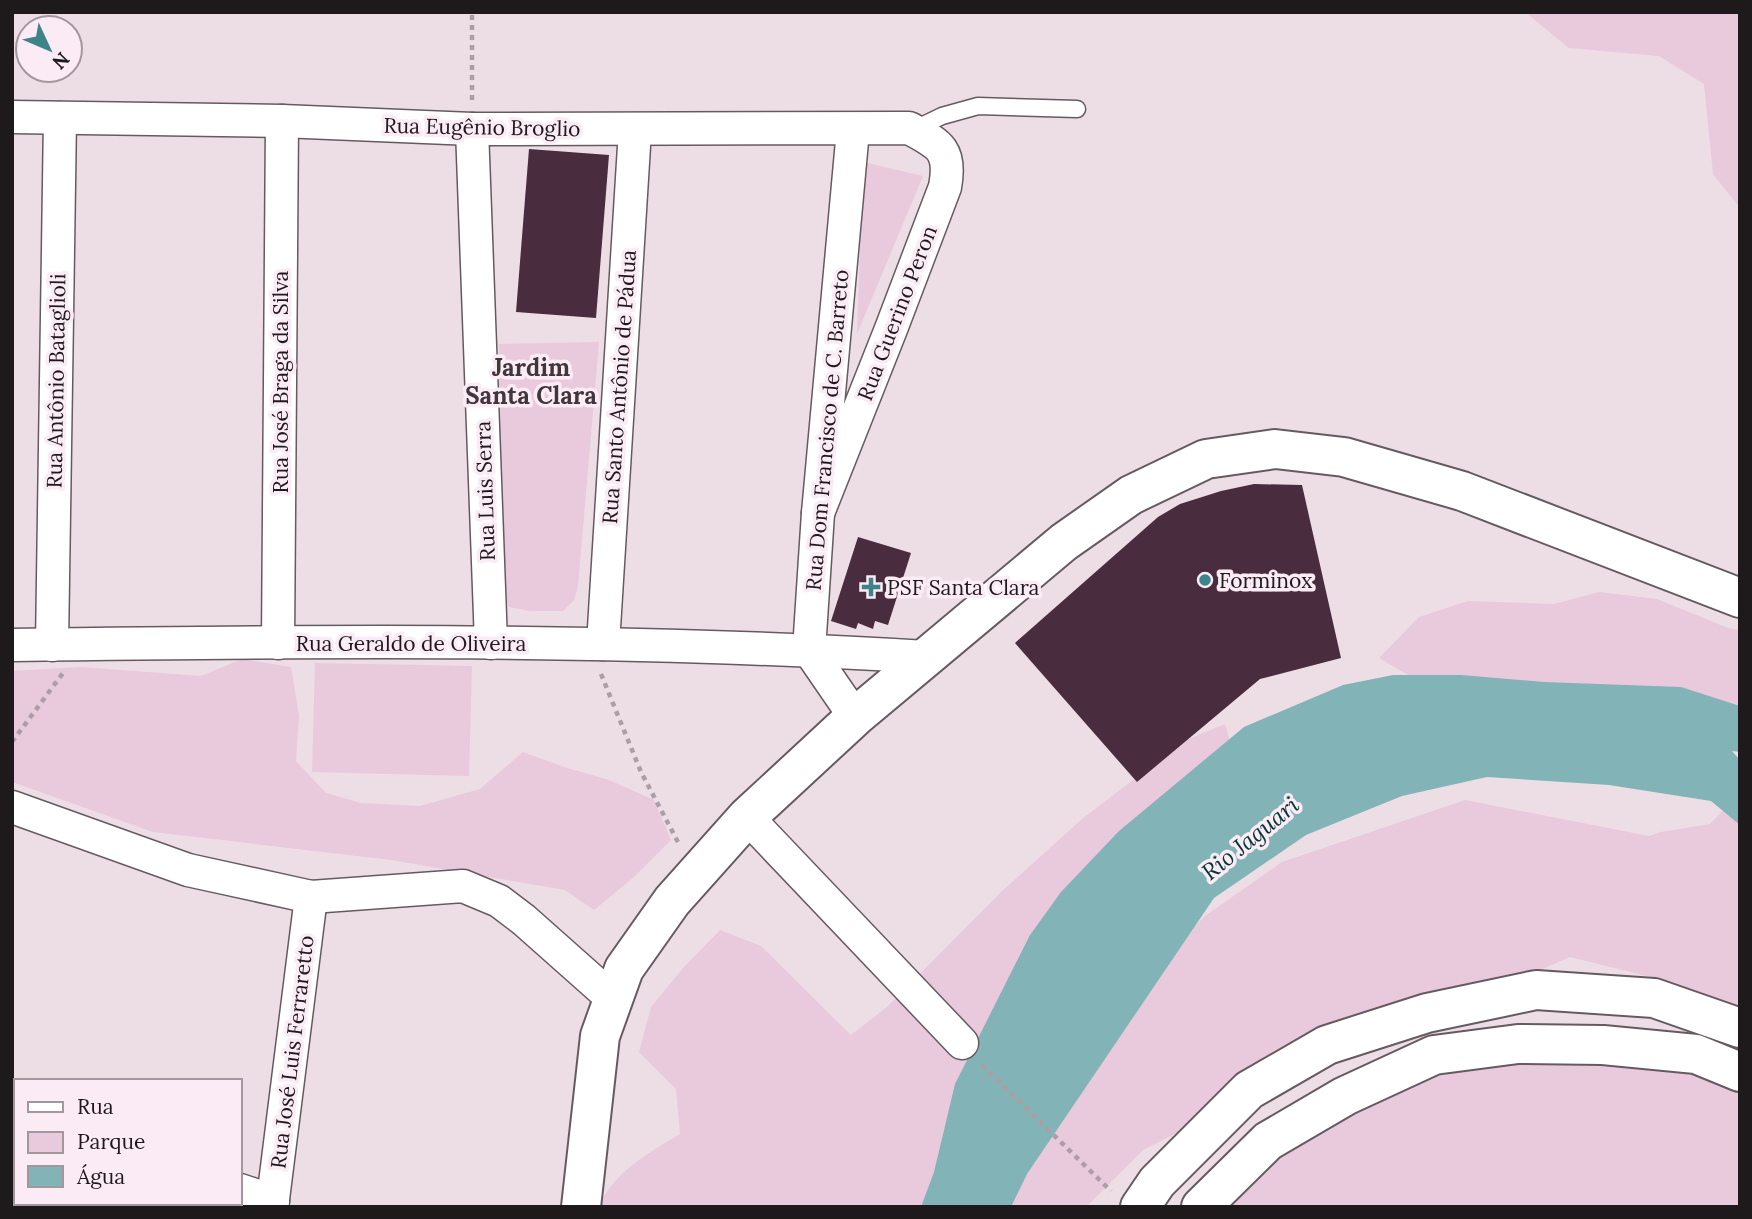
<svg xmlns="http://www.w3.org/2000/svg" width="1752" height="1219" font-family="Lora,serif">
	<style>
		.green { fill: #e9c9dc }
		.water { fill: #82b4b7 }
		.building { fill: #4a2c3f }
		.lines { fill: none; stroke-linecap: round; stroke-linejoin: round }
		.service-casing { stroke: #665a61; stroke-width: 19 }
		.minor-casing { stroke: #665a61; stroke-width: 35 }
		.tertiary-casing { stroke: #665a61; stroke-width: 42 }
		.primary-casing { stroke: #665a61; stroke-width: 42 }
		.path { stroke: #ab9fa5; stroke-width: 4.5; stroke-dasharray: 5 5; stroke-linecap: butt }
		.service { stroke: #fff; stroke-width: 16 }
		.minor { stroke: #fff; stroke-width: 32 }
		.tertiary { stroke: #fff; stroke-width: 38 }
		.primary { stroke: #fff; stroke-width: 38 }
		.poi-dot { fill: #3c8489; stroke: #faebf4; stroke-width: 2.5 }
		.labels { text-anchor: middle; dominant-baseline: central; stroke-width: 7; stroke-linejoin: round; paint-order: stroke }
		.street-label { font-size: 21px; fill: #1e191b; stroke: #faebf4 }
		.poi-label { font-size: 21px; fill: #1e191b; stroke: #faebf4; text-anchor: start }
		.water-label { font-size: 23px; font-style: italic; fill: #023538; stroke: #faebf4 }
		.quarter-label { font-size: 24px; font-weight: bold; fill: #41363d; stroke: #faebf4 }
	</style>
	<rect width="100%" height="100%" fill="#eddee6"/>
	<g class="green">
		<path d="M1525 12H1740V208L1713 174 1704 84 1659 56 1569 48Z"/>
		<path d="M863 162 923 176 857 334Z"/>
		<path d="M599 342 578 586 574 600 563 611H530L509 607 498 586 499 344Z"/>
		<path d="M1599 592 1657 599 1728 628 1740 630V767L1737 746 1420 682 1379 658 1419 617 1468 601 1554 604Z"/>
		<path d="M242 659 291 667 299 716 296 761 326 793 361 803 420 806 480 789 523 752 564 767 609 780 654 800 671 840 634 877 594 910 565 890 391 860 153 832 12 782V671L80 667 201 676Z"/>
		<path d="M315 663 472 666 469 776 312 772Z"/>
		<path d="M1225 724 1241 781 927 1207H599C612 1173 650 1152 680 1134L676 1089 639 1052 651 1007 684 967 720 930 761 946 851 1035 887 1007 1001 892 1082 819 1184 741Z"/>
		<path d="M1740 793V1011L1667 981 1570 957 1240 1101 1143 1150 1086 1207H970L1087 1034 1205 916 1282 862 1465 800 1649 836 1661 832 1710 824Z"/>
		<path d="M1578 1038 1740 1085V1207H1191L1358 1072Z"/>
	</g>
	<path class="water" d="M1393 675H1461L1544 682 1681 687 1740 706V752L1732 751 1740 760V825L1711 801 1609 785 1487 777 1402 796 1306 835 1214 898 1027 1174 1011 1207H921L934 1172 955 1084 1030 935 1061 892 1119 831 1244 727 1343 685Z"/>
	<g class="building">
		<path d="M529 149 609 155 596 318 516 312Z"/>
		<path d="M1254 484 1302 485 1341 658 1260 679 1137 782 1015 643 1158 517 1180 504 1221 491Z"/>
		<path d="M858 537 911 553 888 625 875 621 873 629 858 623 856 629 831 621Z"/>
	</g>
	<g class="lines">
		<defs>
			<path id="service" d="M913 130 942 116 978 106 1077 109"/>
			<g id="minor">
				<path d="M12 117 282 121 472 129 909 128C939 144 952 149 945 187L891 329 818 513"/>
				<path d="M472 129 491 643"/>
				<path d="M853 130 818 513 809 650 855 717"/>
				<path d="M278 643 282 121"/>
				<path d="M603 644 635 130"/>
				<path d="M12 645C317 641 622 638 926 657"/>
				<path d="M52 645 60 118"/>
				<path d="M12 807 188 870 311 897 463 886 499 901 524 920 613 999"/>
				<path d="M747 817 962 1043"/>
				<path d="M12 1111 16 1112"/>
				<path d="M240 1190 273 1201"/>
				<path d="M272 1207 311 897"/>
			</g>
			<path id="tertiary" d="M581 1207 600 1036 624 969 672 901 747 817 855 717 1064 542 1131 495 1206 459 1275 449 1344 457 1462 491 1740 598"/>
			<g id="primary">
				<path d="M1140 1207 1157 1182 1249 1090 1327 1045 1427 1013 1536 990 1654 998 1740 1028"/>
				<path d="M1201 1207 1268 1141 1345 1096 1434 1055 1518 1044 1603 1045 1696 1054 1740 1072"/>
			</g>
		</defs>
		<use href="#service" class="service-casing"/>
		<use href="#minor" class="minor-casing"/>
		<use href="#tertiary" class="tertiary-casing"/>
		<use href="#primary" class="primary-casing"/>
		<g class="path">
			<path d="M472 100V12"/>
			<path d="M601 674 641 772 679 844"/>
			<path d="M12 742 63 673"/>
			<path d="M982 1065 1111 1191"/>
		</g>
		<use href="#service" class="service"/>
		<use href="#minor" class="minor"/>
		<use href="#tertiary" class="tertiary"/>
		<use href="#primary" class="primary"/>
	</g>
	<g class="poi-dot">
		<circle cx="1205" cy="580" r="7"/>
		<path d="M867.5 576.5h7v7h7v7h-7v7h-7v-7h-7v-7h7z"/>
	</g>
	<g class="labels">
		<g class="street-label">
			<text transform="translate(482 127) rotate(1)">Rua Eugênio Broglio</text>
			<text transform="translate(897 313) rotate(-69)">Rua Guerino Peron</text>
			<text transform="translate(56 381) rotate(-89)">Rua Antônio Bataglioli</text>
			<text transform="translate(280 382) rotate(-90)">Rua José Braga da Silva</text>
			<text transform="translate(619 387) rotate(-86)">Rua Santo Antônio de Pádua</text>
			<text transform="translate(827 430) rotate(-85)">Rua Dom Francisco de C. Barreto</text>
			<text transform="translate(485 491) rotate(-92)">Rua Luis Serra</text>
			<text x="411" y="643">Rua Geraldo de Oliveira</text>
			<text transform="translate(292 1052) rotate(-83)">Rua José Luis Ferraretto</text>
		</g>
		<g class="poi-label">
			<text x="1219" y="580">Forminox</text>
			<text x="887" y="587">PSF Santa Clara</text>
		</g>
		<g class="water-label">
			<text transform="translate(1250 838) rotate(-39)">Rio Jaguari</text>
		</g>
		<g class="quarter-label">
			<text x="531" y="367">Jardim<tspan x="531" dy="28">Santa Clara</tspan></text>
		</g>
	</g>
	<rect width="1752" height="1219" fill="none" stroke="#1e191b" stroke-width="28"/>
	<rect x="14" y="1079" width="228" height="126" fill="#faebf4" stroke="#a2979d" stroke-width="2"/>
	<rect x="28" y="1102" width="35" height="10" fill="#ffffff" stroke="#a2979d" stroke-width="2"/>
	<text x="77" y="1114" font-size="21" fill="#1e191b">Rua</text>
	<rect x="28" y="1132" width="35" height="21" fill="#e9c9dc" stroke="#a2979d" stroke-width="2"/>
	<text x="77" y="1149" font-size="21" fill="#1e191b">Parque</text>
	<rect x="28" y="1166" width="35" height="21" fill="#82b4b7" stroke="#a2979d" stroke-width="2"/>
	<text x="77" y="1184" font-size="21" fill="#1e191b">Água</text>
	<g transform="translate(49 49) rotate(134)"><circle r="33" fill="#faebf4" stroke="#a2979d" stroke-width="2"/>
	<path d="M0-5L12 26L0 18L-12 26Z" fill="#3c8489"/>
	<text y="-10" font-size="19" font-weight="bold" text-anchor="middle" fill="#1e191b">N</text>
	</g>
</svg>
